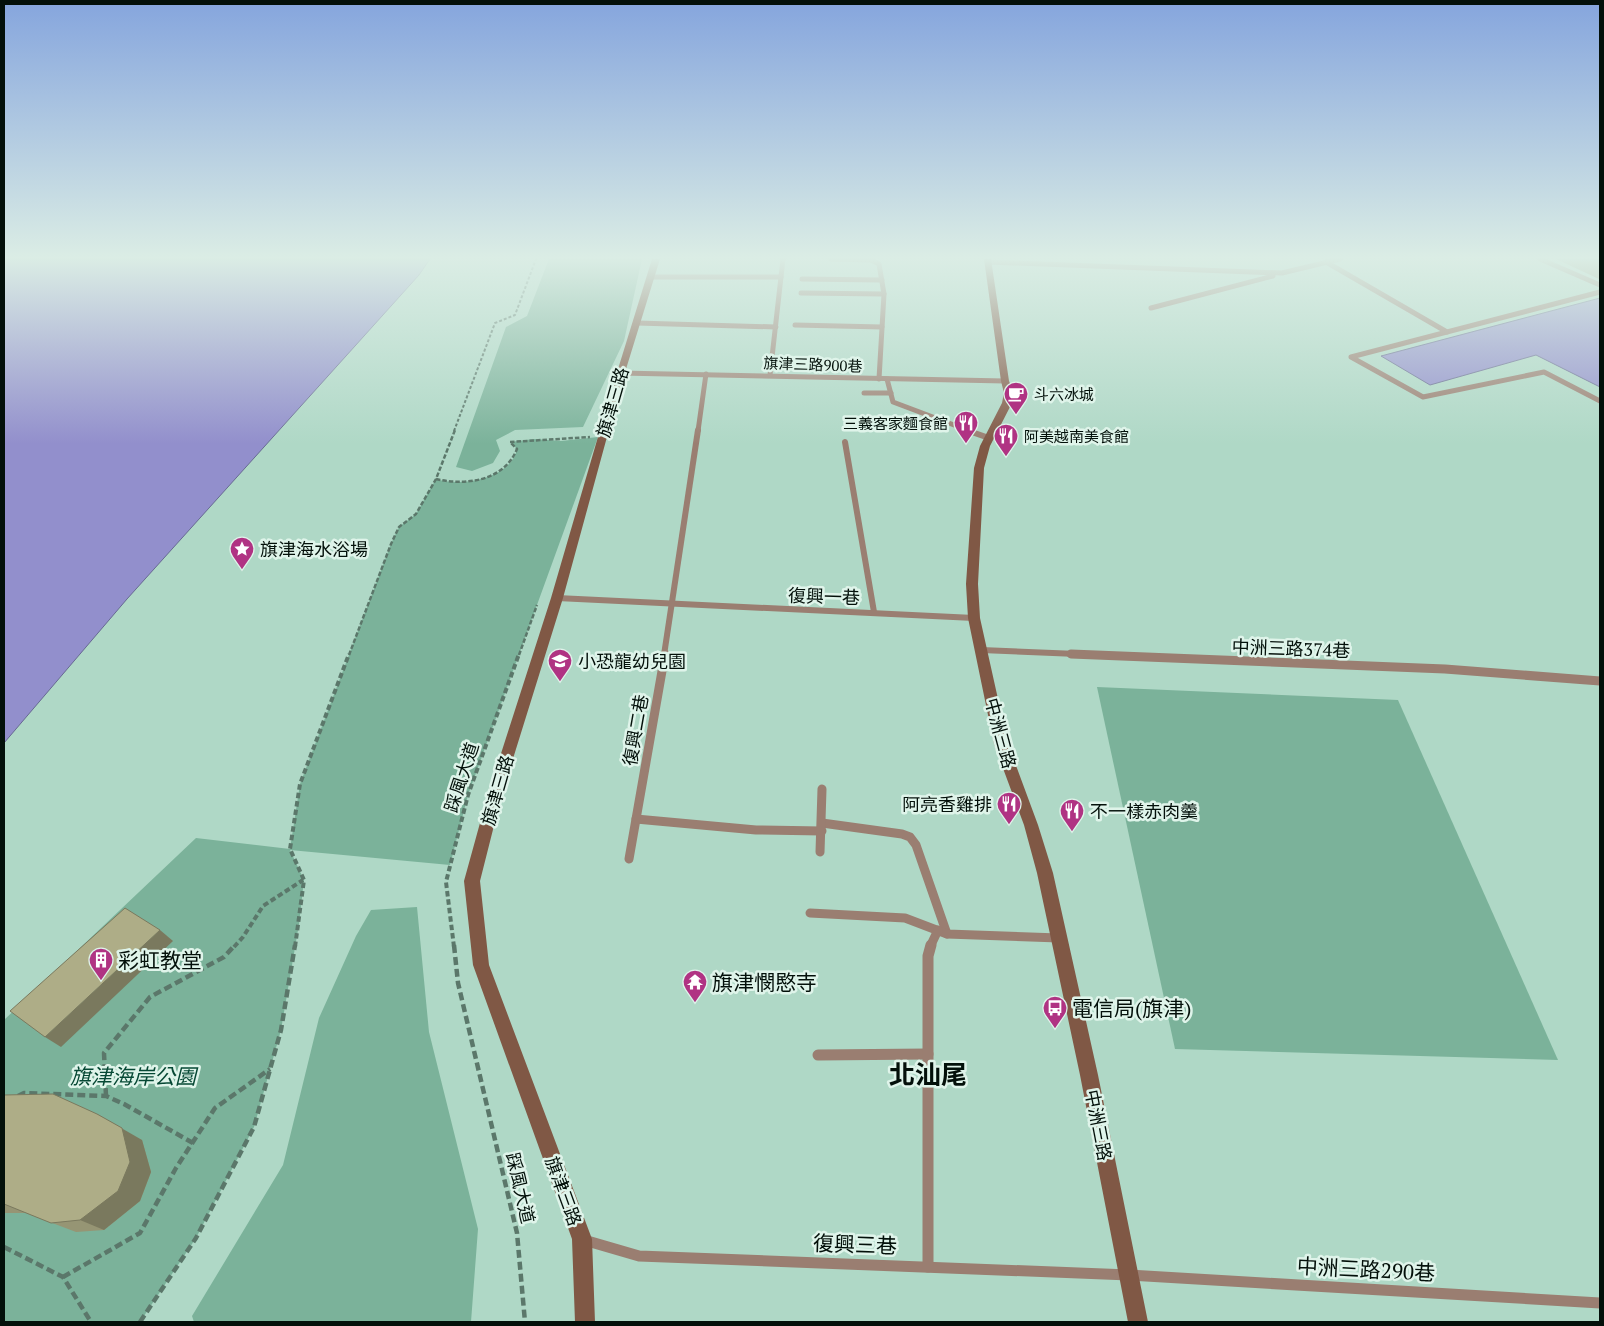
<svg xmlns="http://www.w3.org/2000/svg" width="1604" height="1326" font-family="'PT Serif','Noto Sans TC',serif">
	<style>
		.green { fill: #7bb29a }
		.water { fill: #928fcc; stroke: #676992 }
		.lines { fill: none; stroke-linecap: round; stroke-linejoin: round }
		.path-far3 { stroke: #5b776a; stroke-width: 2; stroke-dasharray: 3 2; stroke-linecap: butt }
		.path-far2 { stroke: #5b776a; stroke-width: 2.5; stroke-dasharray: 4.5 2; stroke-linecap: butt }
		.path-far1 { stroke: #5b776a; stroke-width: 4; stroke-dasharray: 5.5 3; stroke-linecap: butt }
		.path { stroke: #5b776a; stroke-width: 4.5; stroke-dasharray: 8 4; stroke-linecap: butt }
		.lane-far3 { stroke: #9a7e71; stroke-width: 5 }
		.lane-far2 { stroke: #9a7e71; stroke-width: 6 }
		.lane-far1 { stroke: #9a7e71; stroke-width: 9 }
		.lane { stroke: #9a7e71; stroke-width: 11 }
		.secondary { fill: #805845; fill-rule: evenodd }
		.wall { fill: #969574 }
		.shaded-wall { fill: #7a795e }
		.building { fill: #aead87; stroke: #7a795e }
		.labels { text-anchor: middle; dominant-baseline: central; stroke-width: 5; stroke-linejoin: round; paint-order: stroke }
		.far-street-label { font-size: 15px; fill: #03100a; stroke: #dff4ea }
		.far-poi-label { font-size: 15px; fill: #03100a; stroke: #dff4ea; text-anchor: start }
		.street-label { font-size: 18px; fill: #03100a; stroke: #dff4ea }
		.poi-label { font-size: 18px; fill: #03100a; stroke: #dff4ea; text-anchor: start }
		.near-poi-label { font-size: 21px; fill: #03100a; stroke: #dff4ea; text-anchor: start }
		.near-park-label { font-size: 21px; font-style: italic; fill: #064834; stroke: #dff4ea }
		.near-street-label { font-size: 21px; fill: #03100a; stroke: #dff4ea }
		.near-district-label { font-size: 26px; font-weight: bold; fill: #03100a; stroke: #dff4ea }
	</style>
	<rect width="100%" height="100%" fill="#afd8c6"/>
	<g class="green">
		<path d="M549 259H642L624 341 583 427 515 430 496 440 500 451 493 463 472 471 456 467 506 327 527 316Z"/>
		<path d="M598 437 468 795 450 865 290 850 304 880 299 924 281 1030 254 1127 196 1238 140 1322H4V1020L196 838 290 849 300 784 391 544 399 527 416 514 436 479C460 487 511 479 517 449L510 442 534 439 561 441Z"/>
		<path d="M1097 687 1398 700 1558 1060 1175 1049Z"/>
		<path d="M417 907 429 1032 478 1229 471 1322H194L192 1316 283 1165 319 1018 356 936 371 910Z"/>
	</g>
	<g class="water">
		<path d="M4 259H430L419 275 127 599 4 743Z"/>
		<path d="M1600 298V387L1536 355 1430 385 1381 356Z"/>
	</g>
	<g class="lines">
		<path class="path-far3" d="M454 431 495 323 515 315 536 259"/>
		<g class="path-far2">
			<path d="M436 479C466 486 504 481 517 449L510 442 590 437"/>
			<path d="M349 655 391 544 399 527 416 514 436 479 455 430"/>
			<path d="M519 655 537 605"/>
		</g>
		<g class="path-far1">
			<path d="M234 947 243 937 263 906 303 880"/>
			<path d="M295 947 304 880 290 849 300 784 349 654"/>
			<path d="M454 947 446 882 468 795 519 654"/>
		</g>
		<g class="path">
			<path d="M454 945 458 983 517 1233 525 1322"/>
			<path d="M18 1096 24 1093 106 1096 124 1104 193 1143"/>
			<path d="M106 1096 104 1053 150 997 224 957 235 945"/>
			<path d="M4 1247 63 1277 91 1322"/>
			<path d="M63 1277 140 1233 176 1168 215 1108 270 1069"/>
			<path d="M140 1322 196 1238 254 1127 281 1030 295 945"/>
		</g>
		<g class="lane-far3">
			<path d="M831 259 871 260 879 264 884 294 879 379"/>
			<path d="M1540 259 1600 285"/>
			<path d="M987 262 1282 273 1340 259"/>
			<path d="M1326 262 1447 332"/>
			<path d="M651 277H781"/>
			<path d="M802 279 882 280"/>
			<path d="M1600 292 1351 357 1423 397 1544 372 1600 401"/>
			<path d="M801 293 884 294"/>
			<path d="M1151 308 1273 276"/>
			<path d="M637 323 776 327"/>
			<path d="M795 325 882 327"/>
			<path d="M620 373 1005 381"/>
			<path d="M770 375 783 259"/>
			<path d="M887 379 893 402 970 431"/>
			<path d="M864 393H891"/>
			<path d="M698 431 706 374"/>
		</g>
		<g class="lane-far2">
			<path d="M966 430 989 438"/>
			<path d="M845 442 874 612"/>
			<path d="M557 598 974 618"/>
			<path d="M981 650 1102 655"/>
			<path d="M664 655 698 430"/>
		</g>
		<g class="lane-far1">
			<path d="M1071 654 1445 669 1600 681"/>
			<path d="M636 819 756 830 822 831"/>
			<path d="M822 823 902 834 910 837 916 845 947 934"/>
			<path d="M820 852 822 789"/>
			<path d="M629 859 665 654"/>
			<path d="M810 913 905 918 947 934 1059 938"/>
			<path d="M930 947 938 930"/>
		</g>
		<g class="lane">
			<path d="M818 1055 928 1054"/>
			<path d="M584 1240 639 1256 1129 1275 1600 1303"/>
			<path d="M928 1267V956L931 945"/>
		</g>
		<g class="secondary">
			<path d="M652 259H660L622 382 563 598 502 794 480 881 489 965 592 1239 595 1322H575L572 1239 473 965 464 881 488 794 551 598 614 382Z"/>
			<path d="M984 259H991L1009 381 1014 393 1012 403 990 446 984 468 978 584 980 618 1008 744 1038 825 1053 873 1098 1075 1148 1322H1128L1080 1075 1037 873 1024 825 994 744 968 618 966 584 974 468 980 446 1002 403 1004 393 1001 381Z"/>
		</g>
	</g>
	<g class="wall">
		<path d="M1556 259H1600V279H1599Z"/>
		<path d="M4 1095 142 1140 151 1172 140 1201 104 1230 76 1232 26 1213H4Z"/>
	</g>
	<g class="shaded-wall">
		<path d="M160 930 173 941 61 1047 45 1037Z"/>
		<path d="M97 1114 142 1140 151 1172 140 1201 104 1230 80 1220Z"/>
	</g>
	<g class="building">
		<path d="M125 908 160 930 45 1037 10 1011Z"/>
		<path d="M53 1094 97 1114 122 1128 130 1162 118 1191 80 1220 51 1223 4 1204V1095Z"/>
	</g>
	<linearGradient id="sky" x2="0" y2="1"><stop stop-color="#85a5dd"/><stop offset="0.58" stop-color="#dbede5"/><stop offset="1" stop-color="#dbede5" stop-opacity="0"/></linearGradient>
	<rect width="1604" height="444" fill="url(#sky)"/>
	<defs>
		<symbol id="cafe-pin" viewBox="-11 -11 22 30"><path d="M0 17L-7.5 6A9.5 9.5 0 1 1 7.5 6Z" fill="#b03383" stroke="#dff4ea"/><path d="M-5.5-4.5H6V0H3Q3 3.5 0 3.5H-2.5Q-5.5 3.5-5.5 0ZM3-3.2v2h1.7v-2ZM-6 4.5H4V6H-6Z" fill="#fff"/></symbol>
		<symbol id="restaurant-pin" viewBox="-11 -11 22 30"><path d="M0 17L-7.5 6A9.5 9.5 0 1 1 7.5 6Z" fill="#b03383" stroke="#dff4ea"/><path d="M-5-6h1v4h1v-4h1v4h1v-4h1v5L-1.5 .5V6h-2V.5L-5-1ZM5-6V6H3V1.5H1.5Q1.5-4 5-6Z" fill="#fff"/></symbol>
		<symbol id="sight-pin" viewBox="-11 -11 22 30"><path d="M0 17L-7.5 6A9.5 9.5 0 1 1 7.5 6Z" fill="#b03383" stroke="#dff4ea"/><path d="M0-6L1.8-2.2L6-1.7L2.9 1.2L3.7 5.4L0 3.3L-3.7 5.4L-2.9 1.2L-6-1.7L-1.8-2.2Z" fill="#fff"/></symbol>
		<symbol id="school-pin" viewBox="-11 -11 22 30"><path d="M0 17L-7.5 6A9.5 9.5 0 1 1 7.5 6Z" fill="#b03383" stroke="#dff4ea"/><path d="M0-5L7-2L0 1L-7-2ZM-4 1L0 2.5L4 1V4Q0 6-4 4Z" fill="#fff"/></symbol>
		<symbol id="building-pin" viewBox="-11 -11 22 30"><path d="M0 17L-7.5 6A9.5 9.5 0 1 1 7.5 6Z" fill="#b03383" stroke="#dff4ea"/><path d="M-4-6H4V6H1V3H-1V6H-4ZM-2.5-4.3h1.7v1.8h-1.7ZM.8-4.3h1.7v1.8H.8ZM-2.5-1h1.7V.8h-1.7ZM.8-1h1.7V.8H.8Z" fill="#fff"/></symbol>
		<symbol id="temple-pin" viewBox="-11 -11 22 30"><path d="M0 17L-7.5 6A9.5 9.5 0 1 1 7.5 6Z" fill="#b03383" stroke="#dff4ea"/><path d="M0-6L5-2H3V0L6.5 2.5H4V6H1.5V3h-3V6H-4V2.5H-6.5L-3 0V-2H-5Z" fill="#fff"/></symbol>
		<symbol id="bus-pin" viewBox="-11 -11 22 30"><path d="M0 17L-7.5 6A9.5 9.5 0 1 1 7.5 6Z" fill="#b03383" stroke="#dff4ea"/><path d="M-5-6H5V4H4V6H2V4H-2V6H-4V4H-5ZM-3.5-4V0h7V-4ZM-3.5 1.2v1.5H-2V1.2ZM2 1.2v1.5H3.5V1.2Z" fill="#fff"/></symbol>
	</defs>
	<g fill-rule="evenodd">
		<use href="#cafe-pin" x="1002" y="380" width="28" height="38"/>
		<use href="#restaurant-pin" x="952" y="409" width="28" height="38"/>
		<use href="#restaurant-pin" x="992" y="422" width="28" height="38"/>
		<use href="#sight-pin" x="228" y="535" width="28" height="38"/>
		<use href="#school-pin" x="546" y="647" width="28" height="38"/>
		<use href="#restaurant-pin" x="995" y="790" width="28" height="38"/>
		<use href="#restaurant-pin" x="1058" y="797" width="28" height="38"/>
		<use href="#building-pin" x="87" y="946" width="28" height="38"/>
		<use href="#temple-pin" x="681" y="968" width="28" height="38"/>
		<use href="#bus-pin" x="1041" y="994" width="28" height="38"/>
	</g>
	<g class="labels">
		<g class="far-street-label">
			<text transform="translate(813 364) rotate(2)">旗津三路900巷</text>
		</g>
		<g class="far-poi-label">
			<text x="1034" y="394">斗六冰城</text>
			<text x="948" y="423" text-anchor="end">三義客家麵食館</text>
			<text x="1024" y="436">阿美越南美食館</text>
		</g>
		<g class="street-label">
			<text transform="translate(612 402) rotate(-74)">旗津三路</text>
			<text transform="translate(824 596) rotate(2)">復興一巷</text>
			<text transform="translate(1291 648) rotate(2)">中洲三路374巷</text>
			<text transform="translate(635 730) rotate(-80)">復興二巷</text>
			<text transform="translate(1001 733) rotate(75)">中洲三路</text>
			<text transform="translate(461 777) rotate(-72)">踩風大道</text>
			<text transform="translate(497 790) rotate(-74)">旗津三路</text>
			<text transform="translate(1099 1125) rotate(79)">中洲三路</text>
			<text transform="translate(521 1188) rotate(77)">踩風大道</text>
			<text transform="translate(564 1191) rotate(70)">旗津三路</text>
		</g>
		<g class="poi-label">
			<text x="260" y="549">旗津海水浴場</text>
			<text x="578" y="661">小恐龍幼兒園</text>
			<text x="992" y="804" text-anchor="end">阿亮香雞排</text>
			<text x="1090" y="811">不一樣赤肉羹</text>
		</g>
		<g class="near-poi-label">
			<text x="118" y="960">彩虹教堂</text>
			<text x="712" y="982">旗津憫愍寺</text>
			<text x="1072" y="1008">電信局(旗津)</text>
		</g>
		<g class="near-park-label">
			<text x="133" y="1076">旗津海岸公園</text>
		</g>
		<g class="near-street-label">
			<text transform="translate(855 1244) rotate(2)">復興三巷</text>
			<text transform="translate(1366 1269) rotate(3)">中洲三路290巷</text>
		</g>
		<g class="near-district-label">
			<text x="928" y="1074">北汕尾</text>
		</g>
	</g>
	<rect width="1604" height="1326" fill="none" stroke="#03100a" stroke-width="10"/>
</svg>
